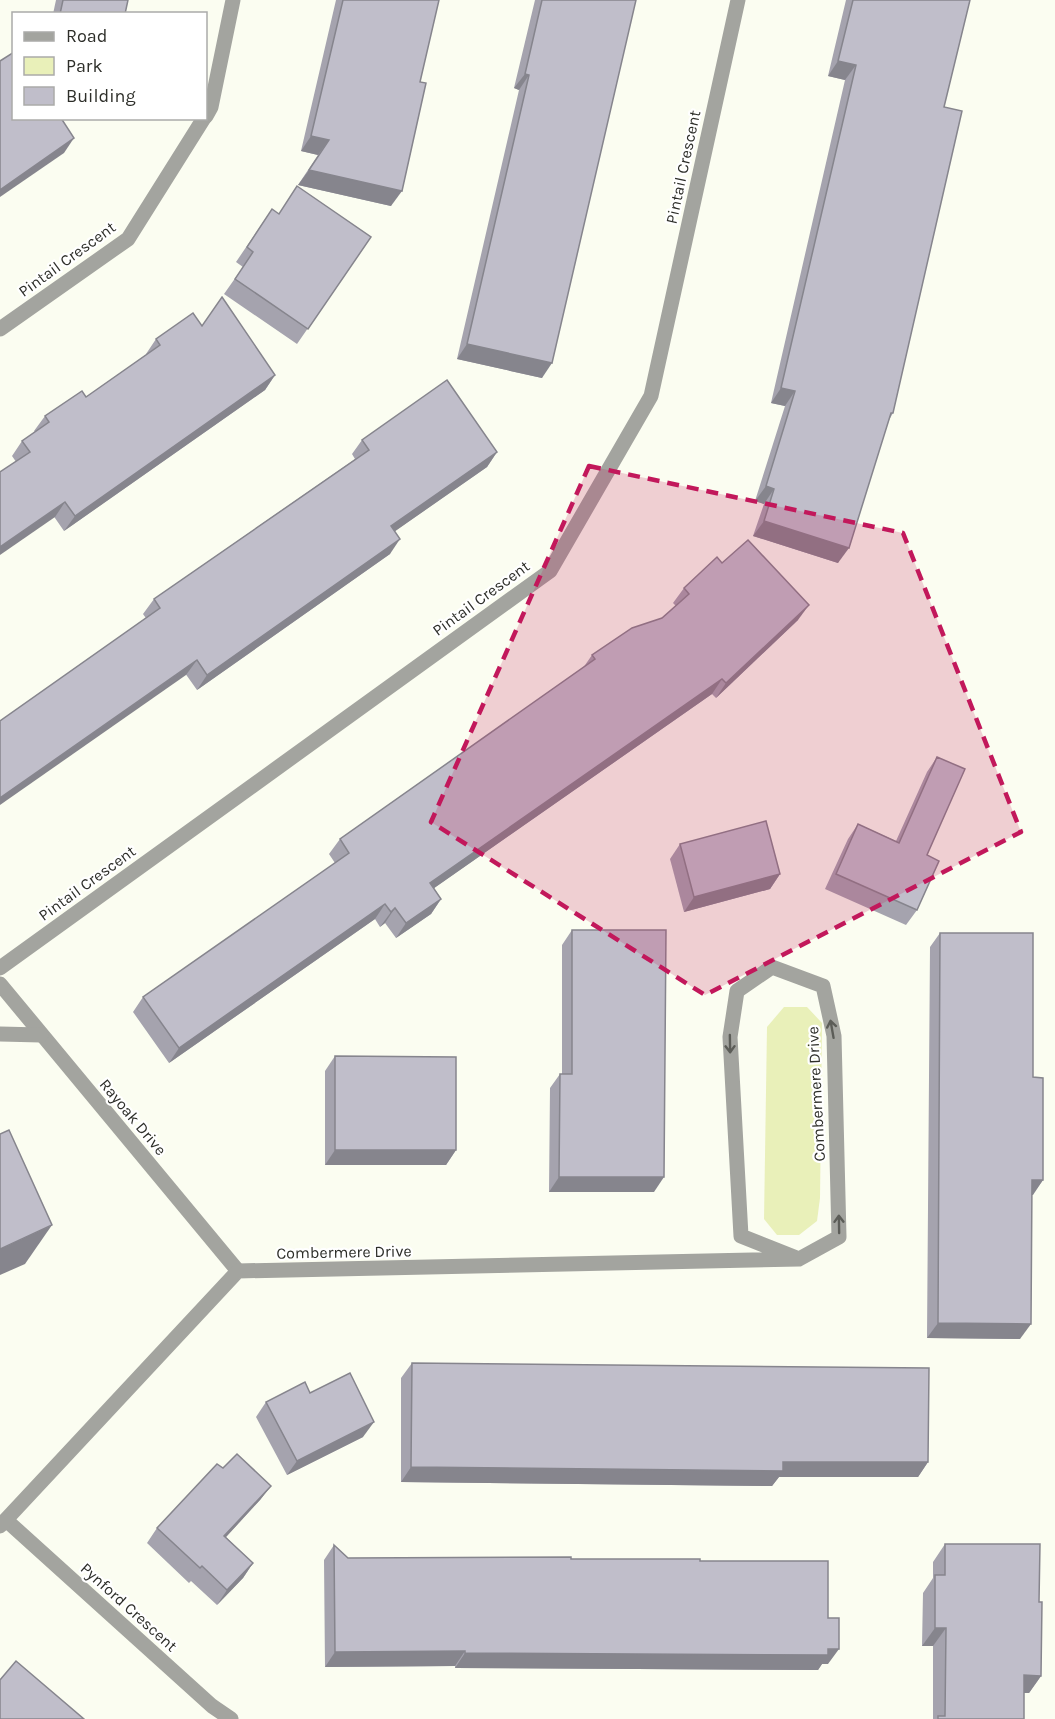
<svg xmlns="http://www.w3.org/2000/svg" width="1055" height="1719" font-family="Karla,sans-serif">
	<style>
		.green { fill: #e9f0b9 }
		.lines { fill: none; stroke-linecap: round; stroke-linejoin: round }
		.minor { stroke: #a3a49f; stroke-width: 15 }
		.wall { fill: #a5a3ae }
		.shaded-wall { fill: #86858d }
		.building { fill: #c0beca; stroke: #86858d; stroke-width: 1.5 }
		.oneway { stroke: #5c5d58 }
		.marked { fill: #c2185b; fill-opacity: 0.2; stroke: #c2185b; stroke-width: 4.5; stroke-dasharray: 12 8; stroke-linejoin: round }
		.labels { text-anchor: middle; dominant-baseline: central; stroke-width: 4.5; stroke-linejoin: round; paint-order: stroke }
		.street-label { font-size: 16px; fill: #2d2e29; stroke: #fff }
	</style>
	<rect width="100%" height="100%" fill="#fbfdf1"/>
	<path class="green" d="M784 1007H807L822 1023 820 1198 817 1221 799 1235H777L764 1219 767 1027Z"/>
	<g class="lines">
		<g class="minor">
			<path d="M206 116 211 107 233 0"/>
			<path d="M0 329 128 239 204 118"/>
			<path d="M0 968 550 571 651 396 738 0"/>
			<path d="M0 984 238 1271"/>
			<path d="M0 1034 41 1035"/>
			<path d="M6 1520 212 1706 231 1719"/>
			<path d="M0 1526 238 1271 799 1259 839 1237 834 1036 823 986 772 967 737 991 730 1037 741 1236 799 1259"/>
		</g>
	</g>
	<g class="wall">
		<path d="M56 0H128L125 14H53Z"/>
		<path d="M336 0H439L391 206 298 185 318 155 301 151Z"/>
		<path d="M535 0H636L542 378 457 359 519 90 514 88Z"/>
		<path d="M846 0H970L944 107 893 413 889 420 838 563 753 536 764 504 755 501 785 406 771 403 845 80 828 76Z"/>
		<path d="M272 209 278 214 371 237 297 344 224 294 243 267 236 262Z"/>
		<path d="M202 326 275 375 265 390 64 531 12 456 22 441 35 432 34 431 45 416 86 397 146 355V354L156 339Z"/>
		<path d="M362 440 497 452 487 467 395 531 390 554 197 690 143 614 154 599 355 459 352 454Z"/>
		<path d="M722 563 798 620 716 698 712 694 434 888 441 899 431 914 396 938 385 923 380 927 375 919 169 1063 133 1012 143 997 335 863 329 854 340 839 583 668 592 655 662 618 676 606 673 603 684 588Z"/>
		<path d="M937 757 927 855 917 910 906 925 825 889 848 839 858 824 896 841 927 772Z"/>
		<path d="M680 844 780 874 770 889 684 912 670 859Z"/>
		<path d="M572 930 654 1192H549L550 1088 560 1074H562V945Z"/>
		<path d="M940 933 1043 1180 1032 1195 1020 1339 927 1338 930 947Z"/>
		<path d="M335 1056 456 1150 446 1165H325V1071Z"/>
		<path d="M412 1363 928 1462 918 1477H779L772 1486 401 1482V1378Z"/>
		<path d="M266 1402 363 1437 287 1475 256 1417Z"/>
		<path d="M223 1468 271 1486 260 1500 226 1537 253 1563 243 1578 217 1605 191 1581 189 1583 147 1543 157 1528Z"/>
		<path d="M945 1544 1039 1602 1041 1676 1029 1693H1024V1719H933V1646H922L923 1593 933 1578V1562Z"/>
		<path d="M334 1545 348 1558 700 1561 828 1664H822L818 1670 455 1668V1666L325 1667 324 1560Z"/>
	</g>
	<g class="shaded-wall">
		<path d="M838 61 856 65 845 80 828 76Z"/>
		<path d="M525 74 529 75 519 90 514 88Z"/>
		<path d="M311 136 329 140 318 155 301 151Z"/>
		<path d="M74 138 64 153 0 197V190Z"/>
		<path d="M309 170 402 191 391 206 298 185Z"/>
		<path d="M467 344 552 363 542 378 457 359Z"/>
		<path d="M275 375 265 390 64 531 75 516Z"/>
		<path d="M781 388 795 391 785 406 771 403Z"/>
		<path d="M497 452 487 467 381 541 391 526Z"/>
		<path d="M766 486 774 489 764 504 755 501Z"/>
		<path d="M65 502 55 517 0 555V547Z"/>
		<path d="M764 521 849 548 838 563 753 536Z"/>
		<path d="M400 539 390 554 197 690 207 675Z"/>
		<path d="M809 605 798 620 716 698 726 683Z"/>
		<path d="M197 660 186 675 0 805V798Z"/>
		<path d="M722 679 712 694 420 898 430 883Z"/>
		<path d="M780 874 770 889 684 912 694 897Z"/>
		<path d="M441 899 431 914 396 938 406 923Z"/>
		<path d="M385 904 375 919 169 1063 179 1048Z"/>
		<path d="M395 908 385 923 380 927 391 912Z"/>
		<path d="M335 1150H456L446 1165H325Z"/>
		<path d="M559 1177H664L654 1192H549Z"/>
		<path d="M1032 1180H1043L1033 1195H1022Z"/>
		<path d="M52 1225 25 1264 0 1275V1249Z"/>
		<path d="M938 1323 1031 1324 1020 1339 927 1338Z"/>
		<path d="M374 1422 363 1437 287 1475 297 1461Z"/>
		<path d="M783 1462H928L918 1477H779L772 1486 401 1482 411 1467Z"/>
		<path d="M271 1486 260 1500 214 1550 224 1536Z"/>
		<path d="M253 1563 243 1578 217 1605 227 1590Z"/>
		<path d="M935 1628H946L933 1646H922Z"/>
		<path d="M839 1649 828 1664H822L818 1670 455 1668 465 1653Z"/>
		<path d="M465 1651 455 1666 325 1667 335 1652Z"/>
		<path d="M1024 1675 1041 1676 1029 1693H1012Z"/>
	</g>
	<g class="building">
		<path d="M63 0H128L125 14H60Z"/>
		<path d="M343 0H439L420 82 426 83 402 191 309 170 329 140 311 136Z"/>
		<path d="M542 0H636L552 363 467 344 529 75 525 74Z"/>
		<path d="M853 0H970L944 107 962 111 893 413H891L849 548 764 521 774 489 766 486 795 391 781 388 856 65 838 61Z"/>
		<path d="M14 52V118H61L74 138 0 190V61Z"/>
		<path d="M297 186 371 237 308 329 235 279 253 252 247 247 272 209 279 214Z"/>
		<path d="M222 297 275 375 75 516 65 502 0 547V472L30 452 22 441 49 422 45 416 82 391 86 397 160 345 156 339 193 313 202 326Z"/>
		<path d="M447 380 497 452 391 526 400 539 207 675 197 660 0 798V721L160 608 154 599 369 450 362 440Z"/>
		<path d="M748 540 809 605 726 683 722 679 430 883 441 899 406 923 395 908 391 912 385 904 179 1048 143 997 349 853 340 839 595 659 592 655 632 628 662 618 689 594 684 588 717 557 722 563Z"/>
		<path d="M937 757 965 769 927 855 939 861 917 910 836 874 858 824 899 843Z"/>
		<path d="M766 821 780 874 694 897 680 844Z"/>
		<path d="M572 930H666L664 1177H559L560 1074H572Z"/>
		<path d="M940 933H1033V1077L1043 1078V1180H1032L1031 1324 938 1323Z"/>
		<path d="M335 1056 456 1057V1150H335Z"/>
		<path d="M9 1130 52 1225 0 1249V1134Z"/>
		<path d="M412 1363 929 1368 928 1462H783V1471L411 1467Z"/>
		<path d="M350 1373 374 1422 297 1461 266 1402 305 1382 310 1393Z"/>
		<path d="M237 1454 271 1486 224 1536 253 1563 227 1590 202 1566 200 1568 157 1528 217 1464 223 1468Z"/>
		<path d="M945 1544H1040L1039 1602H1042L1041 1676 1024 1675V1719H938V1716H945L946 1628H935V1575H945Z"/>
		<path d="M334 1545 348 1558 571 1557V1559H700V1561H828V1618H839V1649H828V1655L465 1653V1651L335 1652Z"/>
		<path d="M16 1661 84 1719H0V1680Z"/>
	</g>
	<defs><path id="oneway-shaft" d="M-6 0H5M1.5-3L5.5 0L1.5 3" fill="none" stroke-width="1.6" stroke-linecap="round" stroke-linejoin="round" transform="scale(1.5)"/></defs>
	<g class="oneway">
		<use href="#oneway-shaft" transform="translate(832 1029) rotate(-100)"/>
		<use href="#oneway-shaft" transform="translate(730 1044) rotate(89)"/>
		<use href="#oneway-shaft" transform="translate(839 1224) rotate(-91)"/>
	</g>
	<path class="marked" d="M589 466 903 533 1021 832 705 995 431 822Z"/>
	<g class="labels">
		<g class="street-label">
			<text transform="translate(683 167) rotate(-78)">Pintail Crescent</text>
			<text transform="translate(67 259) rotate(-36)">Pintail Crescent</text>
			<text transform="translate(481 598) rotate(-36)">Pintail Crescent</text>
			<text transform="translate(87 883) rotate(-36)">Pintail Crescent</text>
			<text transform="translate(816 1094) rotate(-93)">Combermere Drive</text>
			<text transform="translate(133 1117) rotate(50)">Rayoak Drive</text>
			<text transform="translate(344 1252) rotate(-1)">Combermere Drive</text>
			<text transform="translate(129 1607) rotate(42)">Pynford Crescent</text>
		</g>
	</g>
	<rect x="12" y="12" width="195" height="108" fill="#ffffff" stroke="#ababa9" stroke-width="1.5"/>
	<rect x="24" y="32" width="30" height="9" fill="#a3a49f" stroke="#ababa9" stroke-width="1.5"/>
	<text x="66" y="42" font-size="18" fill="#2d2e29">Road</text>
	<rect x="24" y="57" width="30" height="18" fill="#e9f0b9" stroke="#ababa9" stroke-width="1.5"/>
	<text x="66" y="72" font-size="18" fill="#2d2e29">Park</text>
	<rect x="24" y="87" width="30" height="18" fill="#c0beca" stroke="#ababa9" stroke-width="1.5"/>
	<text x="66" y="102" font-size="18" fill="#2d2e29">Building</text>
</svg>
